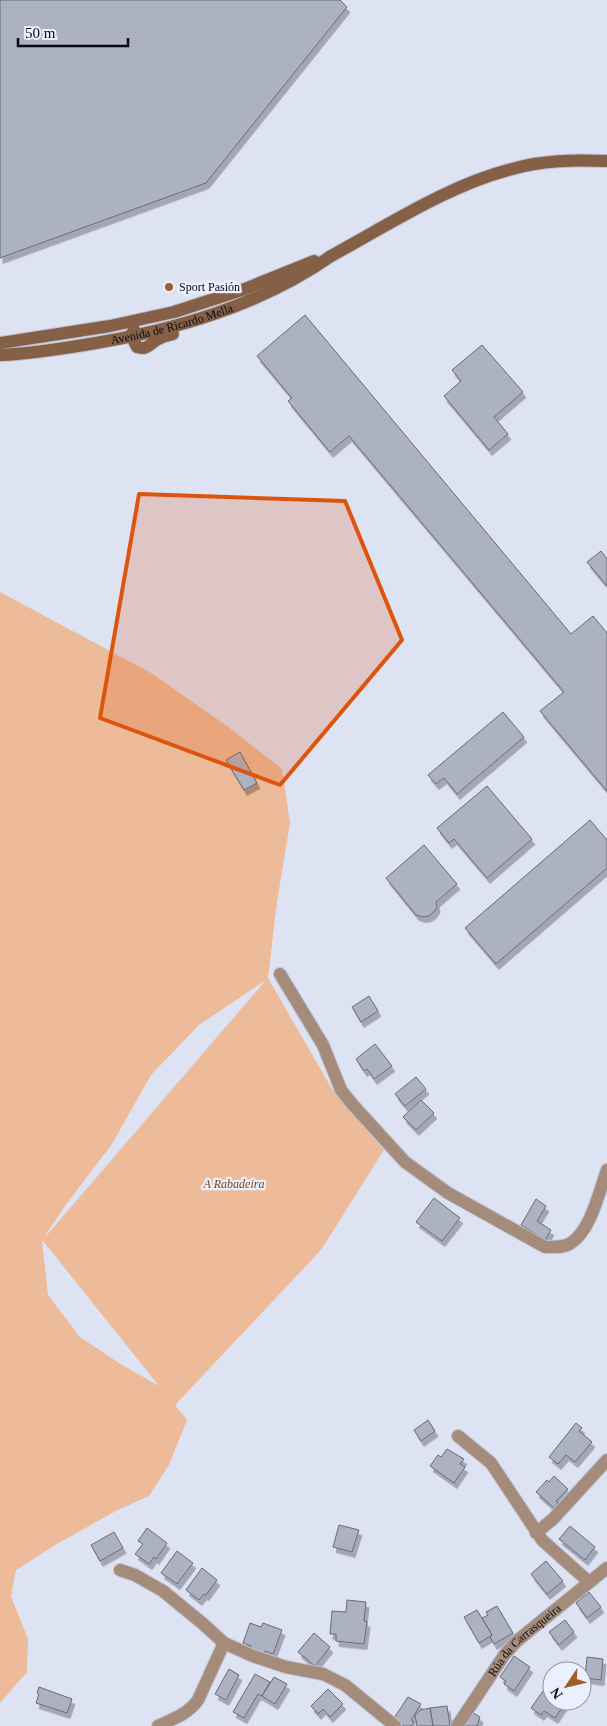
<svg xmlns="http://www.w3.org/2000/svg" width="607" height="1726" font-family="Georgia,serif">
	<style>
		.green { fill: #edbb99; fill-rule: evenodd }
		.building { fill: #adb2c2; stroke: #656978; filter: url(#shadow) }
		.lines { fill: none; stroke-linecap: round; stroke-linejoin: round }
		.street-casing { stroke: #bcc0d0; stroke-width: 14 }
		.secondary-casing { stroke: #bcc0d0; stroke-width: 14 }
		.street { stroke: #a58b79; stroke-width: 12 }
		.secondary { stroke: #856047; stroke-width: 12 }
		.marked { fill: #dd550c; fill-opacity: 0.2; stroke: #dd550c; stroke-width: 4; stroke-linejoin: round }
		.poi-dot { fill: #a05e2b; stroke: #ecf0fe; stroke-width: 2 }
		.labels { text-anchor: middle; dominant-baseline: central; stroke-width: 4.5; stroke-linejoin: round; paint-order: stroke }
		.poi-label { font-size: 12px; fill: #0a0b11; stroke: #ecf0fe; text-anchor: start }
		.street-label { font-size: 12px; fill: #0a0b11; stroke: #ecf0fe }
		.park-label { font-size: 12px; font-style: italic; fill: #794213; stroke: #ecf0fe }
	</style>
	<defs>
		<filter id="shadow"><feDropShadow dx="3" dy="5.5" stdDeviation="0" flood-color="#0004"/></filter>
	</defs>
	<rect width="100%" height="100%" fill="#dee3f4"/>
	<path class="green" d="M0 592 151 673 227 726 282 769 290 823 277 902 268 978 332 1089 384 1150 321 1250 175 1405 187 1420 169 1465 149 1496 116 1511 55 1545 16 1570 11 1596 28 1639 27 1672 0 1703ZM266 980 46 1236H45L65 1206 112 1144 151 1075 199 1025ZM42 1241H43L159 1386 119 1363 80 1337 48 1295Z"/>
	<g class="building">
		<path d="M0 0H340L347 7 206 183 0 258Z"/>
		<path d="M305 315 571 634 593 616 607 633V791L540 711 564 692 349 436 330 452 288 401 292 398 257 356Z"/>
		<path d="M482 345 523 392 494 417 508 434 489 450 444 396 461 381 452 370Z"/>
		<path d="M601 551 607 559V586L587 562Z"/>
		<path d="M503 712 524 737 457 794 444 778 436 784 428 775Z"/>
		<path d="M240 752 257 783 244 790 226 760Z"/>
		<path d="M487 786 532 839 487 878 454 839 449 843 437 828Z"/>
		<path d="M590 820 607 840V868L496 964 465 928Z"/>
		<path d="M424 845 457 884 436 902 437 907 434 912 429 916 423 917 416 915 386 878Z"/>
		<path d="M369 996 378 1011 361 1022 352 1007Z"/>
		<path d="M375 1044 392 1066 374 1079 367 1069 364 1071 356 1059Z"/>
		<path d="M416 1077 426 1089 405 1106 395 1094Z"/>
		<path d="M421 1100 434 1113 416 1130 403 1117Z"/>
		<path d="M434 1198 460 1218 442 1241 416 1222Z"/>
		<path d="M536 1199 546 1206 537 1221 551 1230 545 1240 521 1225Z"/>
		<path d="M428 1420 435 1431 421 1441 414 1430Z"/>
		<path d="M576 1423 582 1428 579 1431 592 1442 575 1462 566 1455 558 1464 549 1457Z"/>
		<path d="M447 1449 464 1459 460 1464 465 1467 454 1483 430 1466 438 1455 441 1457Z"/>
		<path d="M554 1476 568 1489 556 1501 558 1503 554 1508 536 1492 547 1480 549 1482Z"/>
		<path d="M339 1525 359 1530 352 1552 333 1547Z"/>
		<path d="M570 1526 595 1547 585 1560 559 1539Z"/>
		<path d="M147 1528 167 1543 156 1559 154 1557 149 1564 135 1554 143 1544 138 1541Z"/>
		<path d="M114 1532 123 1548 100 1561 91 1545Z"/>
		<path d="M177 1551 193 1563 177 1584 161 1573Z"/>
		<path d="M546 1561 563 1581 547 1594 531 1574Z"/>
		<path d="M202 1568 217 1580 206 1595 204 1594 199 1600 186 1590Z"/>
		<path d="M589 1592 601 1607 587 1618 576 1603Z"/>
		<path d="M347 1600 366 1602 364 1621 367 1622 364 1644 336 1641V1634H330L332 1611 346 1612Z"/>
		<path d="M497 1606 513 1633 494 1644 490 1637 492 1635 482 1618 488 1615 486 1612Z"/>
		<path d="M477 1610 492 1635 479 1643 464 1617Z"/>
		<path d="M565 1620 574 1632 559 1645 549 1632Z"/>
		<path d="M250 1623 261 1627 263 1623 282 1630 273 1654 265 1651 264 1654 250 1649 251 1646 243 1643Z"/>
		<path d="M314 1633 330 1647 315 1666 298 1652Z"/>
		<path d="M514 1656 530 1667 514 1691 504 1684 506 1681 500 1677Z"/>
		<path d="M587 1657 603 1659 601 1680 585 1678Z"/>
		<path d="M229 1669 239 1675 226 1700 215 1694Z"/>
		<path d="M255 1674 270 1682 262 1696 258 1694 244 1718 233 1712Z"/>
		<path d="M274 1677 287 1684 275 1704 262 1696Z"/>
		<path d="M552 1682V1701H564L562 1703 564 1705 555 1718 544 1711 541 1715 531 1708 543 1691 545 1692Z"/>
		<path d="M39 1687 72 1699 67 1713 36 1703 39 1694 37 1693Z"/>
		<path d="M328 1689 343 1704 330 1717 323 1709 318 1714 311 1706Z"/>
		<path d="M408 1697 421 1704 411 1720 414 1722 411 1726H400L392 1721Z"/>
		<path d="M447 1706 450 1726H433L430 1708Z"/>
		<path d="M430 1708 433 1726H417L415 1715 421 1710Z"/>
		<path d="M472 1712 480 1717 477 1726H464Z"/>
	</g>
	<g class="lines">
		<defs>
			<g id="street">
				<path d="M280 974 323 1045 341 1090 353 1105 405 1162 448 1193 545 1247C553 1247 564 1248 571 1243 591 1230 599 1192 607 1170"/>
				<path d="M458 1436 491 1463 542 1540 589 1582"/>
				<path d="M536 1533 553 1519 607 1460"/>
				<path d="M120 1570 135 1575 163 1591 202 1623 224 1643 253 1656 286 1667 323 1674 345 1685 395 1726"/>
				<path d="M158 1726C173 1719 188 1714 198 1700L224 1643"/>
				<path id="s1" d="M457 1726 505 1654 518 1640 607 1568"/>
			</g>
			<g id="secondary">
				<path d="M134 330 131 335 137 347C147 350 149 345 156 340 161 337 167 335 173 334"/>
				<path d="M0 343 110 326 174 312 245 289 314 261"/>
				<path id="s2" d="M0 355C30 354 60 349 90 344 175 330 259 306 331 256 388 225 449 185 512 169 543 160 575 160 607 161"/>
			</g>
		</defs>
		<use href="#street" class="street-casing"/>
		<use href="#secondary" class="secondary-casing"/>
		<use href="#street" class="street"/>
		<use href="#secondary" class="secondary"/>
	</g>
	<path class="marked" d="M139 494 345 501 402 640 280 785 100 718Z"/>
	<circle class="poi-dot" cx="169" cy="287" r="5"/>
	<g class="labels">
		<g class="poi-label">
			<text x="179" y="287">Sport Pasión</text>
		</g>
		<g class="street-label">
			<text stroke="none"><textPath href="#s2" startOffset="175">Avenida de Ricardo Mella</textPath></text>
			<text stroke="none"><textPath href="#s1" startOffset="110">Rúa da Carrasqueira</textPath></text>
		</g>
		<g class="park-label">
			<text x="234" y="1184">A Rabadeira</text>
		</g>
	</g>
	<g transform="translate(567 1686) rotate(235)"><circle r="24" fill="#ecf0fe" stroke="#92949f"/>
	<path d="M0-4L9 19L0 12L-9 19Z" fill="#a05e2b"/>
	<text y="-8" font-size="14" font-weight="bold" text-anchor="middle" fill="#0a0b11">N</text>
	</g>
	<path d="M18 38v8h110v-8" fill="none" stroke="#0a0b11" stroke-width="2.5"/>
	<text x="25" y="38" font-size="15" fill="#0a0b11" stroke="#ecf0fe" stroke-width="4" paint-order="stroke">50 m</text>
</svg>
